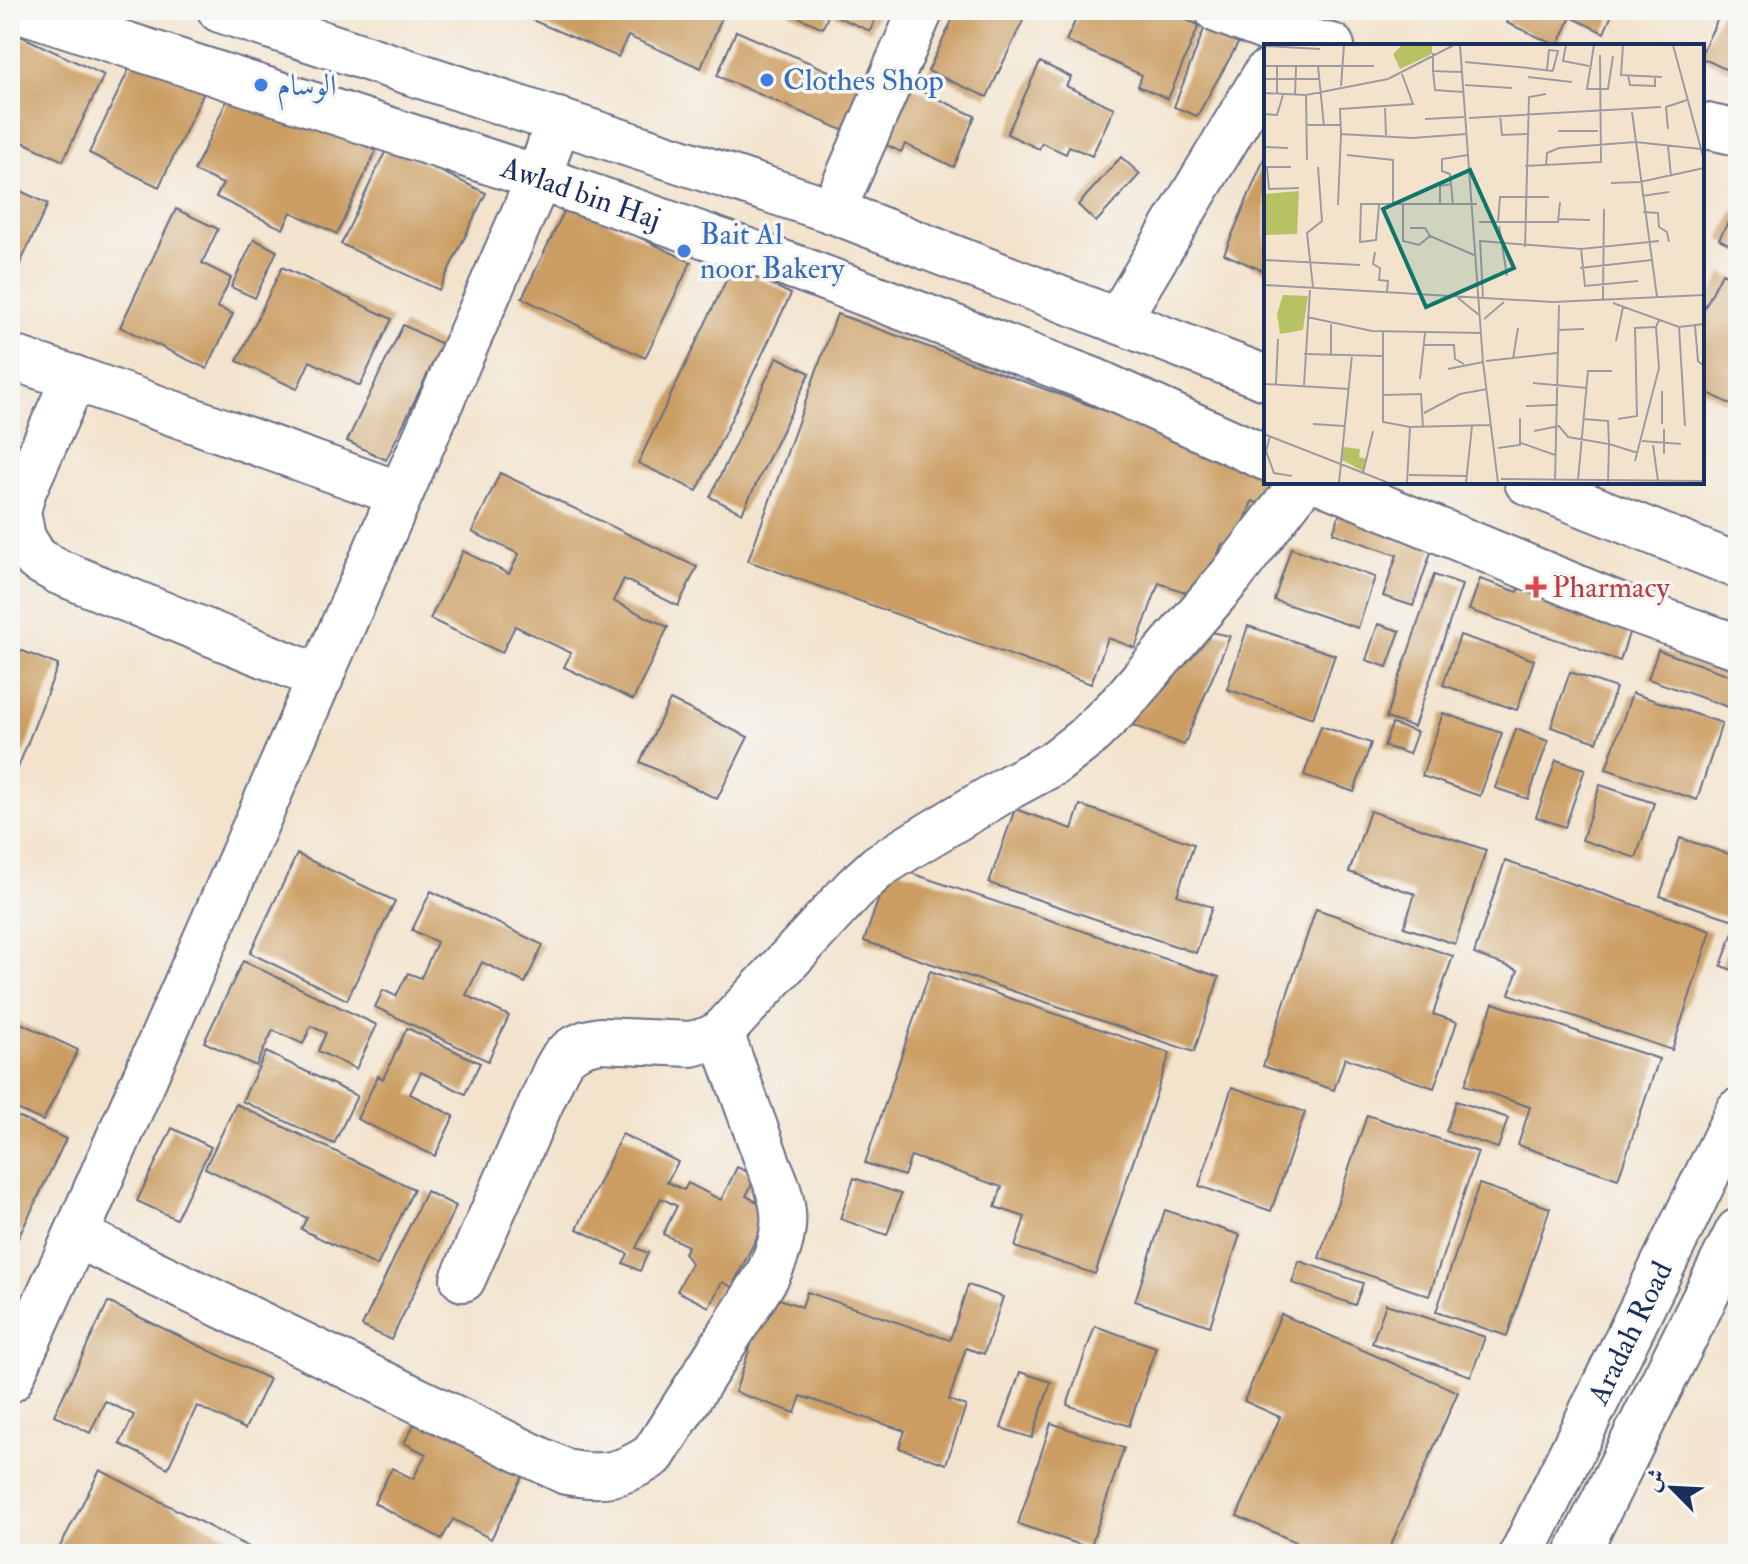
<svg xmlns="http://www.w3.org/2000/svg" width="1748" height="1564" font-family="'IM FELL Double Pica',Amiri,serif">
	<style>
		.building { fill: #cb9d62 }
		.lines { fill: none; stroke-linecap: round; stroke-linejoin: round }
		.minor-casing { stroke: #676e85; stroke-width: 48 }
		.major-casing { stroke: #676e85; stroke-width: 48 }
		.minor { stroke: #fff; stroke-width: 44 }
		.major { stroke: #fff; stroke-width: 44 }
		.shop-dot { fill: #3f7fe0; stroke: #f6f6f2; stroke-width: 3 }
		.health-dot { fill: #e0444e; stroke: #f6f6f2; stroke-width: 3 }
		.labels { text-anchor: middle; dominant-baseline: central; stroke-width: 7; stroke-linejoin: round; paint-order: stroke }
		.shop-label { font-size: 30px; fill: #366cbe; stroke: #f6f6f2; text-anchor: start }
		.street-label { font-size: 30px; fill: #1b2f5e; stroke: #f6f6f2 }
		.health-label { font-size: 30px; fill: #be3a42; stroke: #f6f6f2; text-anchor: start }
		.inset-road { fill: none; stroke: #9d9ba1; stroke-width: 2 }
		.view { fill: #0f766e; fill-opacity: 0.15; stroke: #0f766e; stroke-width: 4 }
		.inset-edge { fill: none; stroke: #1b2f5e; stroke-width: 4 }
	</style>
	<rect width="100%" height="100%" fill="#f6f6f2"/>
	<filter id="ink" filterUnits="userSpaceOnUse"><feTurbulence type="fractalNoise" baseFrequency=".0125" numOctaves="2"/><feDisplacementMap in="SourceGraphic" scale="16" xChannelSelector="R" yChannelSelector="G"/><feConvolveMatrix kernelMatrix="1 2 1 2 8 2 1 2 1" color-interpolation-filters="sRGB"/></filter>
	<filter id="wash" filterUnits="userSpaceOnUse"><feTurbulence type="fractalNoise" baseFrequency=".006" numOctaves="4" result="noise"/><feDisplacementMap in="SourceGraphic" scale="32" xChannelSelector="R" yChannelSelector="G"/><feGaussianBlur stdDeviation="1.8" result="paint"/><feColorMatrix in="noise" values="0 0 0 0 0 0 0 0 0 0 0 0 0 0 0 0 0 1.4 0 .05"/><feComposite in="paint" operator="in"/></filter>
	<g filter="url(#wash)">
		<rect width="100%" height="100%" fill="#f3e3cd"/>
		<g id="blocks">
			<g class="building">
				<path d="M509 10H725L701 68 628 36 618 57Z"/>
				<path d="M791 10H879L870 31 829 13 823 28 789 13Z"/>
				<path d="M957 10H1028L987 97 928 71Z"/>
				<path d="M1080 10H1162L1199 25 1168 99 1138 86 1142 75 1066 41Z"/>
				<path d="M1513 10H1614L1604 33 1571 17 1558 46 1507 23Z"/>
				<path d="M1722 10H1738V75L1702 58V52Z"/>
				<path d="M1211 11 1248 26 1197 116 1174 107Z"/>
				<path d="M10 31 104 75 63 161 10 136Z"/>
				<path d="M736 31 866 87 847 132 717 76Z"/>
				<path d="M138 50 208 84 159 187 89 153Z"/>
				<path d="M1040 62 1071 77 1066 86 1114 108 1092 156 1069 146 1066 154 1042 143 1039 149 1007 134Z"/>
				<path d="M235 83 376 151 337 234 291 212 283 229 216 197 223 184 194 171Z"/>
				<path d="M910 86 975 116 954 167 905 144 901 152 884 144Z"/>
				<path d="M388 146 486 193 439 290 341 244Z"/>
				<path d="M1266 154V272L1224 254Z"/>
				<path d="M1121 157 1140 174 1096 222 1078 205Z"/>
				<path d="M10 186 48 204 10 285Z"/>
				<path d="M568 203 691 262 645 358 522 298Z"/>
				<path d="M176 209 218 229 202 263 231 278 217 307 233 314 207 369 120 327Z"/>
				<path d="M1734 211 1738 213V249L1719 239Z"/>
				<path d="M254 239 277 251 255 298 231 287Z"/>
				<path d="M733 266 791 294 697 491 638 463Z"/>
				<path d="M282 267 392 319 360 386 310 361 297 389 237 361Z"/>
				<path d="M1722 273 1738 280V408L1702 390V313Z"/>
				<path d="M837 314 1266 469V482H1272L1263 505 1252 501 1235 548 1222 544 1202 598 1159 583 1135 648 1108 638 1091 684 748 561Z"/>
				<path d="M403 325 442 344 386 460 347 441Z"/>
				<path d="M777 357 810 373 742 513 710 497Z"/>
				<path d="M500 473 697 567 678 606 624 579 613 601 668 627 633 700 564 667 571 653 515 626 502 653 430 619 463 551 509 574 519 554 472 532Z"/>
				<path d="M1342 508 1435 540 1413 606 1383 596 1397 555 1333 533Z"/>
				<path d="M1291 548 1375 577 1358 628 1274 600Z"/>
				<path d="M1525 573 1582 592 1576 612 1630 630 1620 661 1469 610 1480 579 1518 592Z"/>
				<path d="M1434 575 1462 585 1414 727 1386 718Z"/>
				<path d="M1378 624 1400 631 1387 667 1366 660Z"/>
				<path d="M1248 626 1335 655 1313 718 1227 689Z"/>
				<path d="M1197 629 1230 636 1184 745 1122 721Z"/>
				<path d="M1460 635 1534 660 1517 710 1443 685Z"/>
				<path d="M10 646 58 665 14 778 10 776Z"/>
				<path d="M1658 650 1738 678V697L1734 709 1648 679Z"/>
				<path d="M1570 672 1616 688 1597 742 1551 727Z"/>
				<path d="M1632 693 1722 723 1697 800 1606 769Z"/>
				<path d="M670 700 748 737 717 799 640 762Z"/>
				<path d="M1443 713 1502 733 1480 796 1422 776Z"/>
				<path d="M1392 724 1417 732 1409 754 1384 746Z"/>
				<path d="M1321 726 1371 743 1354 792 1304 775Z"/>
				<path d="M1516 729 1548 741 1528 799 1495 788Z"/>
				<path d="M1556 760 1585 769 1565 827 1536 817Z"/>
				<path d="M1600 785 1654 803 1636 858 1582 840Z"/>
				<path d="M1080 805 1194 844 1177 895 1212 907 1196 953 989 883 1015 809 1072 829Z"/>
				<path d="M1370 811 1486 850 1455 944 1404 927 1415 894 1349 872Z"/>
				<path d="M1680 838 1738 857V908L1734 920 1660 896Z"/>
				<path d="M297 854 395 901 347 1000 250 953Z"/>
				<path d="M1505 861 1711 931 1672 1050 1509 994 1518 970 1474 954Z"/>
				<path d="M890 866 1219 977 1194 1052 864 941Z"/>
				<path d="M431 891 543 945 525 983 482 962 466 995 509 1016 488 1061 375 1007 383 990 396 996 408 973 421 978 437 942 412 930Z"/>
				<path d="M1316 909 1453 956 1433 1014 1457 1022 1434 1088 1345 1058 1334 1090 1263 1066Z"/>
				<path d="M1738 918V972L1721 966Z"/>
				<path d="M243 961 377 1025 356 1069 318 1051 326 1033 311 1026 303 1044 273 1030 256 1066 204 1042Z"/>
				<path d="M930 971 1170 1053 1095 1274 1015 1247 1025 1217 995 1207 1002 1187 911 1156 904 1176 865 1163Z"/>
				<path d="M1493 1003 1659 1059 1618 1179 1518 1145 1530 1107 1465 1085Z"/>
				<path d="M10 1018 78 1050 43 1121 10 1106Z"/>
				<path d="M407 1028 480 1063 465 1094 421 1072 410 1094 454 1116 435 1156 357 1119 378 1076 383 1079Z"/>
				<path d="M266 1052 357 1096 334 1144 242 1101Z"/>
				<path d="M1232 1087 1305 1112 1271 1211 1199 1186Z"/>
				<path d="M1456 1101 1508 1118 1498 1148 1446 1131Z"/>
				<path d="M236 1104 414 1189 377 1266 301 1229 307 1218 205 1168Z"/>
				<path d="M10 1113 66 1139 10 1255Z"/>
				<path d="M1367 1115 1478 1152 1429 1296 1319 1258Z"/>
				<path d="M172 1128 211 1147 176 1219 137 1201Z"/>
				<path d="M622 1134 678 1162 667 1182 684 1190 688 1183 721 1200 737 1167 756 1176 746 1196 771 1209 732 1287 722 1282 709 1307 677 1291 691 1263 684 1253 688 1246 663 1234 677 1206 661 1198 636 1248 648 1253 640 1271 623 1263 628 1254 577 1229Z"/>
				<path d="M854 1178 901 1194 887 1235 840 1219Z"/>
				<path d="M1479 1184 1550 1208 1507 1336 1436 1312Z"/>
				<path d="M426 1191 456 1206 391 1340 362 1326Z"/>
				<path d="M1165 1210 1240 1235 1210 1326 1135 1301Z"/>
				<path d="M1299 1261 1363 1283 1355 1305 1292 1283Z"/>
				<path d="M968 1285 1003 1297 984 1354 966 1348 949 1400 966 1406 946 1464 899 1448 905 1431 801 1396 795 1413 735 1392 768 1295 802 1307 807 1292 950 1340Z"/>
				<path d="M108 1302 269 1379 245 1429 197 1406 168 1468 120 1444 134 1415 105 1401 90 1433 54 1415Z"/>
				<path d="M1386 1304 1485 1337 1471 1376 1372 1343Z"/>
				<path d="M1281 1314 1458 1392 1387 1554H1323L1237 1516 1280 1417 1244 1401Z"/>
				<path d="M1095 1326 1156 1347 1129 1426 1067 1405Z"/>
				<path d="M1020 1372 1051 1382 1032 1438 1001 1428Z"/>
				<path d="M423 1409 529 1464 491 1539 453 1519 442 1539 374 1503 392 1468 413 1479 426 1454 404 1443Z"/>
				<path d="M1051 1423 1124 1448 1090 1548 1018 1524Z"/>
				<path d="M100 1470 262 1554H56Z"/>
			</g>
		</g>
	</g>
	<g filter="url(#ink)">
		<use href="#blocks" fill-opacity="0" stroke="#676e85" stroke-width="2"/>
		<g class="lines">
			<defs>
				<g id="minor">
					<path d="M1217 10 1288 37 1332 46"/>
					<path d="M1702 125 1738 133"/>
					<path d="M833 211 921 10"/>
					<path d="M1118 320 1266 73"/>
					<path d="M10 357 74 378 400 494"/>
					<path d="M74 378 24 490 18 511 23 538 36 559 59 572 321 678"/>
					<path d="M76 1235 566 1472C602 1479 622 1476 653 1455L767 1276C788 1234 789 1209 769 1166L721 1033"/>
					<path d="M463 1279 556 1069 563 1057 573 1049 586 1043 600 1040 691 1044 709 1039 721 1033 854 889 879 866 919 841 1011 786 1054 763 1086 738 1120 705 1231 576 1303 482"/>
					<path d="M10 1380 76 1235 539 178 558 120"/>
				</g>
				<g id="major">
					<path id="s1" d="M20 10 539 178 803 270 1093 380 1266 458"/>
					<path d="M220 10 833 211 1266 378"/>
					<path d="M1322 482 1617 604 1718 640 1738 646"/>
					<path d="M1527 482 1738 566"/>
					<path id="s2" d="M1522 1554 1738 1111"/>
					<path d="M1577 1554 1738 1231"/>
				</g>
			</defs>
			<use href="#minor" class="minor-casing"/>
			<use href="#major" class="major-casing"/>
			<use href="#minor" class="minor"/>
			<use href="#major" class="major"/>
		</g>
	</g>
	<g class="shop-dot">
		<circle cx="767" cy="80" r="8"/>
		<circle cx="261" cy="85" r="8"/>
		<circle cx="684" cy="251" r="8"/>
	</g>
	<path class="health-dot" d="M1532 575h8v8h8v8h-8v8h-8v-8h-8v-8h8z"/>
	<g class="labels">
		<g class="shop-label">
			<text x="783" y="80">Clothes Shop</text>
			<text x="277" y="85">الوسام</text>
			<text x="700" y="234">Bait Al<tspan x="700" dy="34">noor Bakery</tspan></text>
		</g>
		<g class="street-label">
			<text stroke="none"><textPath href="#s1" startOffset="590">Awlad bin Haj</textPath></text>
			<text stroke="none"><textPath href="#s2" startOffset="246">Aradah Road</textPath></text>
		</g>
		<g class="health-label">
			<text x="1552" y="587">Pharmacy</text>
		</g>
	</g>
	<g transform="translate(1264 44)">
		<rect width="440" height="440" fill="#f3e3cd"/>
		<path d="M138 1H168V10L136 25 129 10ZM35 147 33 190 0 191V150ZM19 251 44 252 39 286 16 290 13 270ZM79 403 96 405 95 413 103 415 99 427 78 416Z" fill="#b6c264"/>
		<path class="inset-road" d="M196 1 219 318 234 439M302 1 299 17 325 22M330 1 323 45H344L349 12M359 1 357 31 398 33M409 1 440 116M0 2 56 5M169 9V27L197 28M201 18 264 24 288 27 289 26 294 7 285 6 283 26M0 22H110M13 22V50M54 22 60 82M169 27 171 46 199 48M138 30 149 60 76 65 77 90 148 94 202 90M364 31 366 41 391 42V33M264 33 308 38M0 35H55M201 41 248 44M77 42 80 1M0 49 42 51 124 35 190 1M31 51 32 23M42 51 43 116M121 64 122 91M368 68 393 253M0 70 13 71 19 51M236 71 238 91 263 90M205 74 397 63M161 75 200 73M42 81H76M404 85 402 63 423 56M294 87H334M404 102 407 132M0 103 24 104M83 111 129 116V161M261 122 337 118 336 11M282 122 283 109 295 104 371 98 437 105M0 123H27M3 123 5 145 35 144M347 139 376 138 440 124M378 152 405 148M74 161 77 90M115 161 112 196 96 198 97 160H213M139 161V197L155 201 166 192M176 161V142L187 140M189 161 186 130 178 127V115L204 111M379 168 394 169 395 183 403 188 405 198M294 175 326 176M215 178H294L296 158M234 178 236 153H285M235 182 243 232M146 184H161L166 192 210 211M216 196 219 253M216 197 317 205 395 197M261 203 265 53 282 50M317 205 321 242 374 237M111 208 109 220 116 224 115 236 124 237 123 248M0 216 96 221M316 224 388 216M0 241 289 258 440 251M49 243 43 189 58 177 54 123M194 254 215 271M339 255 340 165M349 259 415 283 440 280M43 273 108 287 217 289M220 275 240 258M431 282 434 317 440 322M415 283 421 382M294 286 320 285M119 287V378L146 383 227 381M352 297 359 263M159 301H190L191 315 200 320M40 310 119 312M67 311V280M249 315 254 284M222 317 293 309M184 325 219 318M156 335 161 289M269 339 323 344M0 340 85 345M12 340 14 295M40 341 46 246M398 347V380M118 351 157 350 159 383M262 362 294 361M160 369 196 350 223 345M320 375 344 377 345 400 374 409M354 375 373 372 371 284 392 283 395 276M49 380 80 382M270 387 295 382 304 393 345 400 344 439M0 390 125 439M6 392 2 407 10 429 28 432M378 397 417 400M257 399 291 411M389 401 394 437M234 404 256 401V374M400 410V385M371 417 395 324 392 283M99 429 109 387M145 431 203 432M237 435 440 437M291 436 295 261M314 436 324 327H348M75 439 88 311M143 439 146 383M202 439 208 382"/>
		<path class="view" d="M206 126 250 224 162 263 119 165Z"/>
		<rect width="440" height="440" class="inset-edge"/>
	</g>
	<rect width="1748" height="1564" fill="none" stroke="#f6f6f2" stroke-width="40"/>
	<g transform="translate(1672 1488) rotate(294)" stroke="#f6f6f2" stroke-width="6" paint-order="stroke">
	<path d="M0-6L14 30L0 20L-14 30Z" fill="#1b2f5e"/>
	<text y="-12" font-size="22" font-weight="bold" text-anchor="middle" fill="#1b2f5e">ش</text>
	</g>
</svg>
